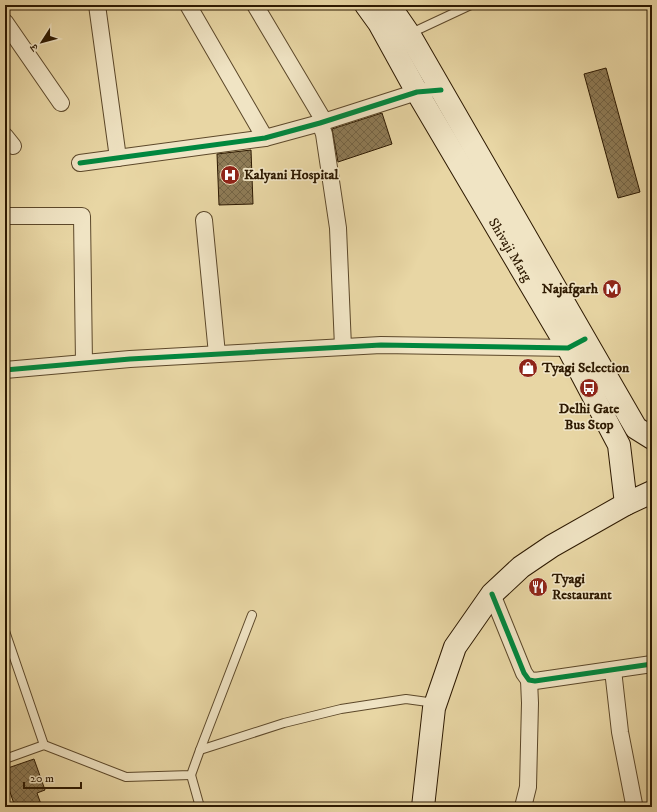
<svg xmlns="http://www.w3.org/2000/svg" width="657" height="812" font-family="'IM FELL DW Pica','Noto Serif Devanagari',serif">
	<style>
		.building { fill: url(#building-cross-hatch); stroke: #2d1901 }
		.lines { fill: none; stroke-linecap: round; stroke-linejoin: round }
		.service-casing { stroke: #5c482a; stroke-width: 10 }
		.minor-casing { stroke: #5c482a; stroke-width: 18 }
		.secondary-casing { stroke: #2d1901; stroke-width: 24 }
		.service { stroke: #f0e4c4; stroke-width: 8 }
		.minor { stroke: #f0e4c4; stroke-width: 16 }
		.secondary { stroke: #f0e4c4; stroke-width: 22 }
		.cycleway-casing { stroke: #f0e4c4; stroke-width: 8 }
		.cycleway { stroke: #00873e; stroke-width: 5 }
		.labels { text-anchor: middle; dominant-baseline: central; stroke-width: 3.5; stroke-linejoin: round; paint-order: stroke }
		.poi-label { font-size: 14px; font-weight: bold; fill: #2d1901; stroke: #f0e4c4; text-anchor: start }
		.street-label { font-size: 14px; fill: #2d1901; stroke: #f0e4c4 }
	</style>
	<defs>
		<pattern id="building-cross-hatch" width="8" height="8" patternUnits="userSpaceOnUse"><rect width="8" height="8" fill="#8e7b56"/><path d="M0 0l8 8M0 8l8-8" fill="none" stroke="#746445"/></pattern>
	</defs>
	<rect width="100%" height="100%" fill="#e8d6a4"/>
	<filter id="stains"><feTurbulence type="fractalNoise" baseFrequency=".005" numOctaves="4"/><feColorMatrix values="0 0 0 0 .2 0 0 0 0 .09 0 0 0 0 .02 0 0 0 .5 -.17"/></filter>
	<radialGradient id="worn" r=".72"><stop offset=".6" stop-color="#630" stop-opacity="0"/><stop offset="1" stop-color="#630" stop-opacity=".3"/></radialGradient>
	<g class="building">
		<path d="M606 68 640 192 618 198 584 74Z"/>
		<path d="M382 113 392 144 338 162 332 129Z"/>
		<path d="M251 150 253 204 219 205 217 154Z"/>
		<path d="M34 759 45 790 37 793 42 807H15L5 777V769Z"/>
	</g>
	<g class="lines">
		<defs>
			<g id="service">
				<path d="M409 34 471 5"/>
				<path d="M5 631 44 745"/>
				<path d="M200 750 252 615"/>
				<path d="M5 759 44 745 126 777 191 775 200 750 284 723 341 709 406 699 435 703"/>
				<path d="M191 775 200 807"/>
			</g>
			<g id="minor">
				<path d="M97 5 118 158"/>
				<path d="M188 5 265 138"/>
				<path d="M255 5 324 121"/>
				<path d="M5 22 61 103"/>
				<path d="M320 123 324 134 338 228 343 347"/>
				<path d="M5 136 13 146"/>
				<path d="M80 163 265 138 320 123 417 92 427 91"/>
				<path d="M5 216H82L84 363"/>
				<path d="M204 220 217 354"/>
				<path d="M5 370 130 359 381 345 568 348 576 343"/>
				<path d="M492 594 524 673 529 680 535 681 652 664"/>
				<path d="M613 670 620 732 634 804"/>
				<path d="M523 807 528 787 530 703 529 680"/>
			</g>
			<g id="secondary">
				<path d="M366 5 379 23 417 92 568 348 619 445 626 504"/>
				<path d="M389 5 409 34 636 428 652 438"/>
				<path d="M423 807 434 708 455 647 492 594 521 567 552 546 626 504 652 492"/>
			</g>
		</defs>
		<use href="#service" class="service-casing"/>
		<use href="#minor" class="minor-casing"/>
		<use href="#secondary" class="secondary-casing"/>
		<use href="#service" class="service"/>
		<use href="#minor" class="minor"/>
		<use href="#secondary" class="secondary"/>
		<defs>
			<g id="cycleway">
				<path d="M80 163 265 138 320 123 417 92 441 90"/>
				<path d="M5 370 130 359 381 345 568 348 585 339"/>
				<path d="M492 594 524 673 529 680 535 681 652 664"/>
			</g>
		</defs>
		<use href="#cycleway" class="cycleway-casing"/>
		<use href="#cycleway" class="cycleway"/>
	</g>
	<defs>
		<symbol id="hospital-disc" viewBox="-11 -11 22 22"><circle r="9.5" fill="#8f2418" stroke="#f0e4c4"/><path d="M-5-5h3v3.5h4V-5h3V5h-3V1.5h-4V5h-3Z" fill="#fff"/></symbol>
		<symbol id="metro-disc" viewBox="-11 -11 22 22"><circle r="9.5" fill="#8f2418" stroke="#f0e4c4"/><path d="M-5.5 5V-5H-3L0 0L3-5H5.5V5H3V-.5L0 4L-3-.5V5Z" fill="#fff"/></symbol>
		<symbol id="shop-disc" viewBox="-11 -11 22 22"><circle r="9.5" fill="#8f2418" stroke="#f0e4c4"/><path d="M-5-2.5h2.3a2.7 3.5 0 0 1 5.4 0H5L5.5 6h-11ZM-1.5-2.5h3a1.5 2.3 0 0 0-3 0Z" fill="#fff"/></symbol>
		<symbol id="bus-disc" viewBox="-11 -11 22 22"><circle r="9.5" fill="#8f2418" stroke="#f0e4c4"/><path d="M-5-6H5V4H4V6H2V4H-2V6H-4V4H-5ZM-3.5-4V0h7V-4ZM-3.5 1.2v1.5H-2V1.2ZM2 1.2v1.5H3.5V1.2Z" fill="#fff"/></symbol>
		<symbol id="restaurant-disc" viewBox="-11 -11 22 22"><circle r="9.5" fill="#8f2418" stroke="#f0e4c4"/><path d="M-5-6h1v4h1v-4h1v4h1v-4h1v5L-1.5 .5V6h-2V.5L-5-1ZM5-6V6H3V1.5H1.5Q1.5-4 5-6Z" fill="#fff"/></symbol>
	</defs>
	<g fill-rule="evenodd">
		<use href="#hospital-disc" x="219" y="164" width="22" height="22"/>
		<use href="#metro-disc" x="601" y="278" width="22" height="22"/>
		<use href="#shop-disc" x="517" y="357" width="22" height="22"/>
		<use href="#bus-disc" x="578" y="377" width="22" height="22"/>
		<use href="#restaurant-disc" x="527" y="576" width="22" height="22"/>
	</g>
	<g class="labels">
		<g class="poi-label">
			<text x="244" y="175">Kalyani Hospital</text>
			<text x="598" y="289" text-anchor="end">Najafgarh</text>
			<text x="542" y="368">Tyagi Selection</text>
			<text x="589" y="409" text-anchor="middle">Delhi Gate<tspan x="589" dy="16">Bus Stop</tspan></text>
			<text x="552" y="579">Tyagi<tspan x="552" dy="16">Restaurant</tspan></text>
		</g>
		<g class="street-label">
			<text transform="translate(510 250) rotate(59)">Shivaji Marg</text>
		</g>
	</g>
	<rect width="657" height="812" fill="none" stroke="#e8d6a4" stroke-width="20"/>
	<rect x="6" y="6" width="645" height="800" fill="none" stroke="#2d1901" stroke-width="2"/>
	<rect x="10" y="10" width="637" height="792" fill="none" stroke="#2d1901"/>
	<g transform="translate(42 42) rotate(234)" stroke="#f0e4c4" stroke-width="3" paint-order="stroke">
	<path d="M0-3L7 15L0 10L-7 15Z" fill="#2d1901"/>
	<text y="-6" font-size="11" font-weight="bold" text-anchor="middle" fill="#2d1901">उ</text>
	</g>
	<path d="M24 782v6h57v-6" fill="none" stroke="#2d1901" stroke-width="2"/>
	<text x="30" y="782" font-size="12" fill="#2d1901" stroke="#f0e4c4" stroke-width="3" paint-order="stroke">20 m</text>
	<rect width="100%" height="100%" filter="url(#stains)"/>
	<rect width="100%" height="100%" fill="url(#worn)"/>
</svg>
